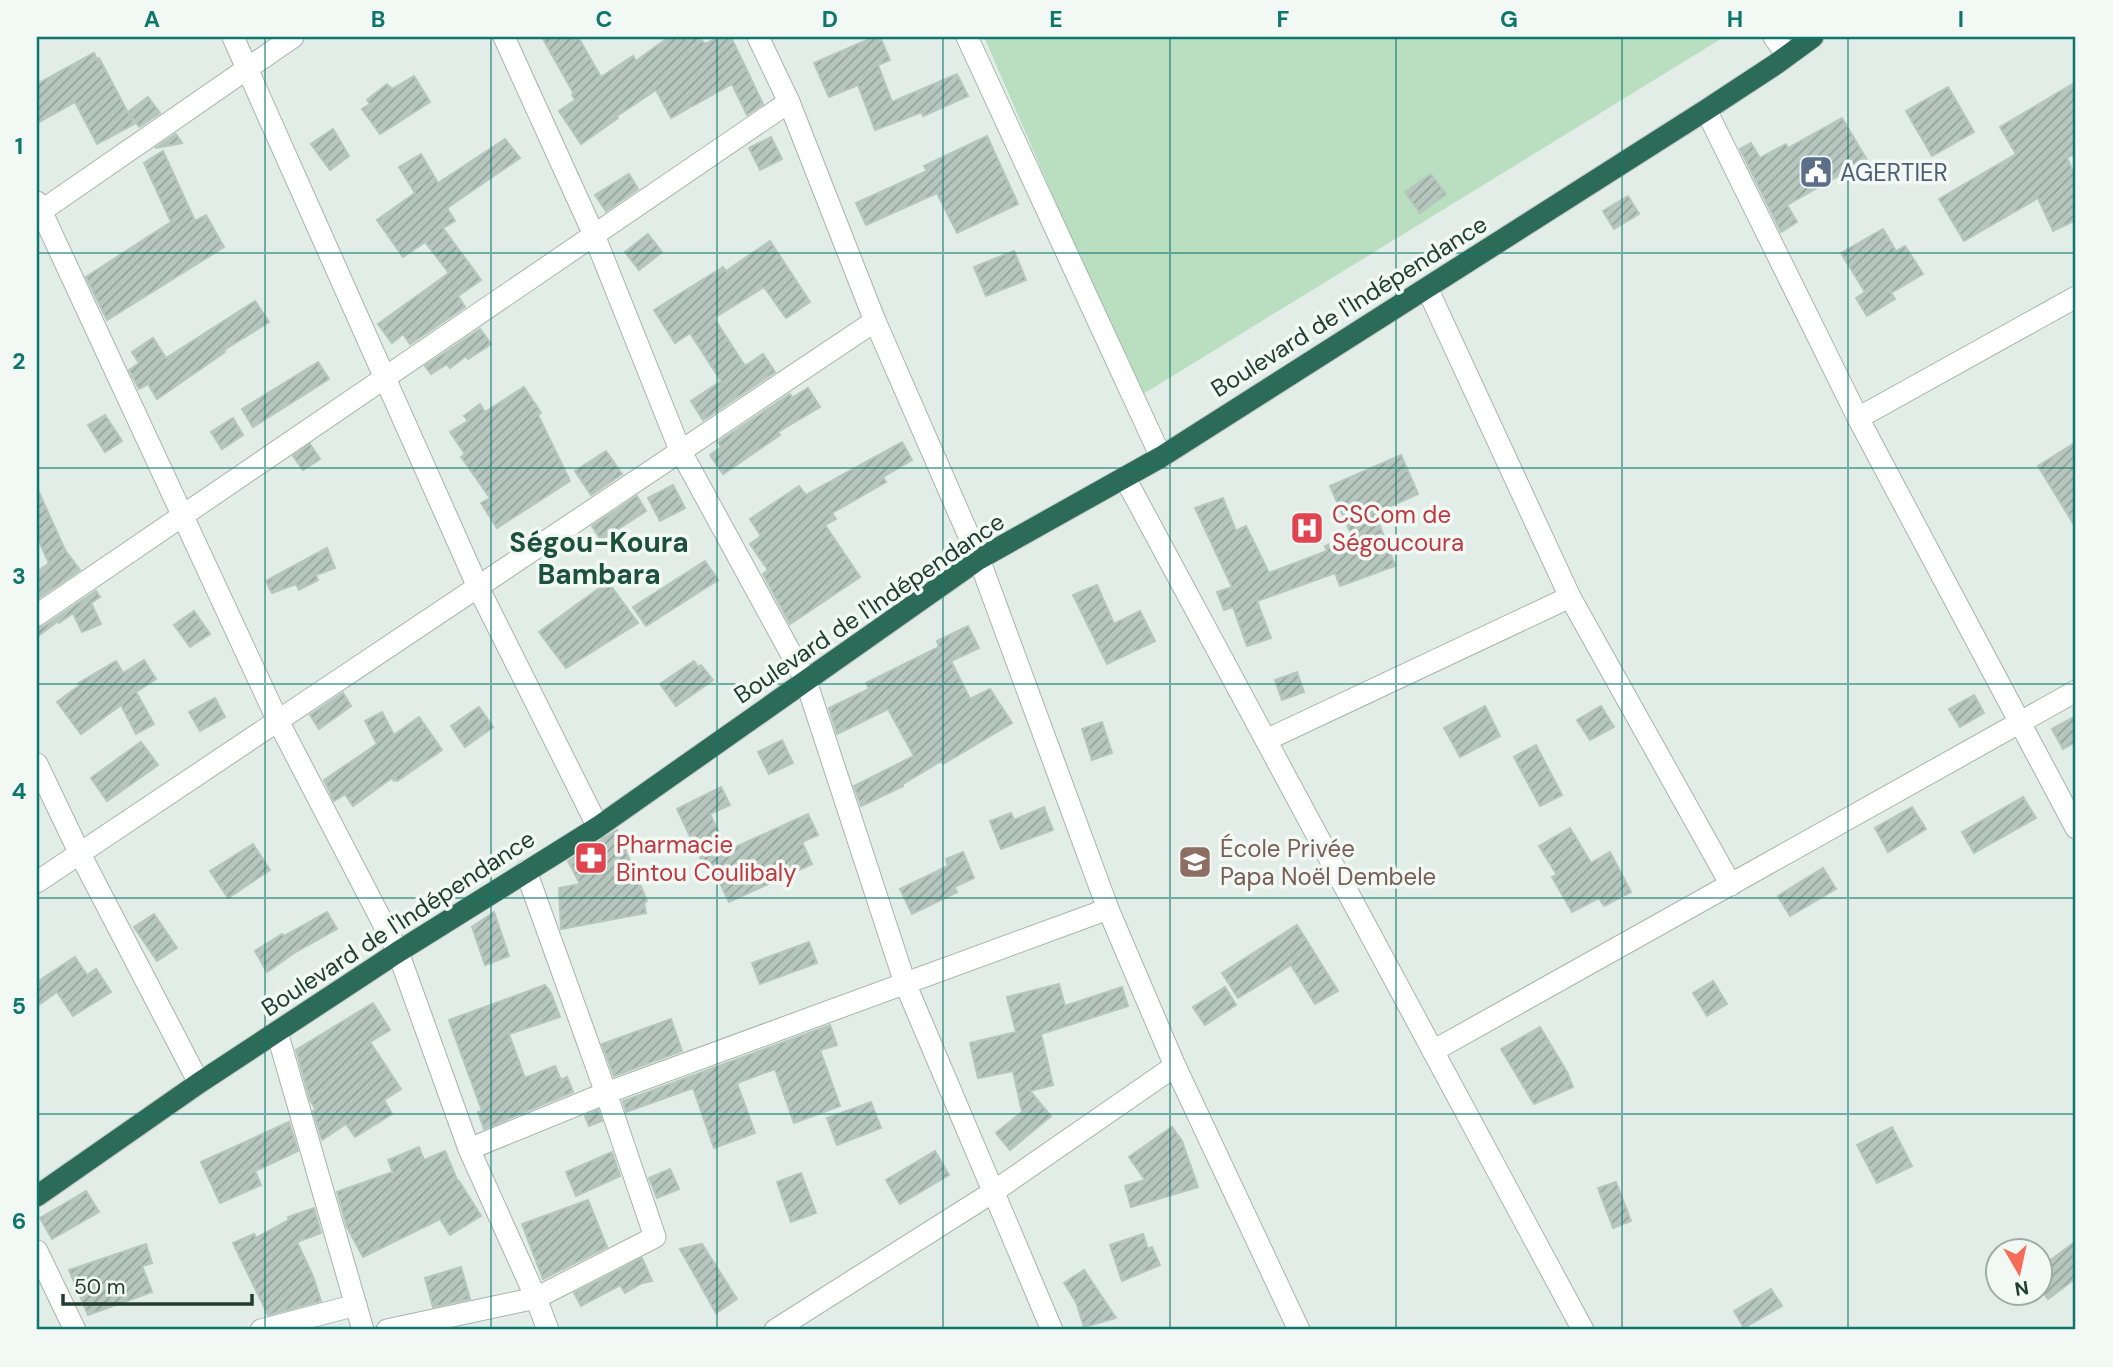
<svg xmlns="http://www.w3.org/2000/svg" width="2113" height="1367" font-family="'DM Sans',sans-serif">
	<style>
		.garden { fill: #badec0 }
		.building { fill: url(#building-hatch); stroke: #b4c6bd; stroke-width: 2 }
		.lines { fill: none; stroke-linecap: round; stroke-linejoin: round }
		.minor-casing { stroke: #a4b5ad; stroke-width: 23 }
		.highway-casing { stroke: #c1c9c6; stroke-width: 23 }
		.minor { stroke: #fff; stroke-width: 21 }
		.highway { stroke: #2c6b58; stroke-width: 21 }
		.grid { fill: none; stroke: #0f766e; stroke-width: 2; stroke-opacity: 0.55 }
		.labels { text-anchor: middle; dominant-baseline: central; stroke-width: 7; stroke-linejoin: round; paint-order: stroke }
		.service-label { font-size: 24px; fill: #4e5e75; stroke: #f2f9f5; text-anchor: start }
		.street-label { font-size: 24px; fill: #213e33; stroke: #f2f9f5 }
		.health-label { font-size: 24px; fill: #be3a42; stroke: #f2f9f5; text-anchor: start }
		.education-label { font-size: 24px; fill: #785e54; stroke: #f2f9f5; text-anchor: start }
		.quarter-label { font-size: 28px; font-weight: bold; fill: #1c513f; stroke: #f2f9f5 }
		.neatline { fill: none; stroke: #0f766e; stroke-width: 2.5 }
		.grid-label { font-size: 23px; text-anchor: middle; font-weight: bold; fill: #0f766e }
	</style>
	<defs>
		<pattern id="building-hatch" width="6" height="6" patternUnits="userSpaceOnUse" patternTransform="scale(1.75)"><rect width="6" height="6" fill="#b7c7bf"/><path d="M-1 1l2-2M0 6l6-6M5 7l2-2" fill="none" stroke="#94a39c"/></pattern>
	</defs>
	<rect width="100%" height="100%" fill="#e2ede7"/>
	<path class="garden" d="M984 37H1724L1140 396Z"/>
	<g class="building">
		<path d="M542 37H578L601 77 633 56 636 61 669 37H699L705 44 720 37H731L763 104 747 115 732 84 671 118 656 90 617 116 618 118 581 144 559 111 575 100 572 95 574 94Z"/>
		<path d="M874 37H880L890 60 878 65 892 102 957 74 968 96 923 116 922 112 875 130 858 85 829 97 814 63Z"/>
		<path d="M94 53 97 60 99 58 134 124 97 144 75 102 37 123V84Z"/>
		<path d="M414 76 430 102 380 134 362 109 370 104 367 100 387 84 392 89Z"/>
		<path d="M2076 82V153L2067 158 2076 178V220L2053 231 2038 198 1964 241 1939 199 2016 154 2000 127Z"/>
		<path d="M1948 87 1974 132 1932 156 1906 111Z"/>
		<path d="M148 97 160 113 139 127 128 112Z"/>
		<path d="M1842 118 1867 160 1787 205 1797 222 1781 232 1740 149 1751 143 1760 158 1786 144 1788 148Z"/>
		<path d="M333 129 349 156 330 170 311 144Z"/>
		<path d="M176 134 182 143 155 148Z"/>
		<path d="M987 136 1018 204 957 233 937 193 866 225 856 203 927 171 924 166Z"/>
		<path d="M771 137 782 159 760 170 749 148Z"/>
		<path d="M505 139 520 158 447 208 455 221 443 228 481 280 458 296 465 307 410 344 403 334 392 343 378 324 449 273 425 242 403 257 377 220 415 193 399 167 421 154 438 183Z"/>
		<path d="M163 151 195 221 206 215 224 247 107 320 86 277 171 222 144 163Z"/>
		<path d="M629 174 638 189 606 211 595 195Z"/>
		<path d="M1431 174 1446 194 1420 213 1405 192Z"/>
		<path d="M1628 196 1639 214 1614 229 1603 211Z"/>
		<path d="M1883 229 1896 251 1905 246 1923 274 1891 293 1895 299 1867 316 1856 298 1865 292 1841 253Z"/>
		<path d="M648 234 662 252 639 270 625 252Z"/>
		<path d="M770 241 810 302 786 318 764 287 714 318 745 366 763 354 775 372 703 420 691 401 721 381 690 333 675 343 654 310 723 267 726 271Z"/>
		<path d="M1014 251 1026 280 986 296 974 267Z"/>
		<path d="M255 301 269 322 224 350 225 352 157 399 148 384 139 389 129 370 139 363 132 352 153 338 166 358Z"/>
		<path d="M480 329 491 344 468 359 466 356 450 368 447 364 431 374 425 366Z"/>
		<path d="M318 362 329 379 253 427 242 409Z"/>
		<path d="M524 387 541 413 538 415 570 481 497 528 481 503 490 498 461 457 465 454 450 432 468 421 464 416 480 404 485 412Z"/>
		<path d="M808 388 820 407 778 432 780 435 723 474 710 455 721 447 718 442 790 394 792 398Z"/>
		<path d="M105 415 122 441 105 452 88 425Z"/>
		<path d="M233 418 243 435 222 449 211 432Z"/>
		<path d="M902 442 912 460 883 477 886 482 832 513 836 519 825 525 860 577 790 624 763 574 768 570 750 544 761 536 750 519 799 486 806 495Z"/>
		<path d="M2076 442V528L2038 466Z"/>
		<path d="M310 444 320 459 303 470 293 456Z"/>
		<path d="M606 451 622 474 591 495 575 471Z"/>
		<path d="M1401 455 1418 494 1375 513 1395 566 1340 586 1335 573 1257 601 1271 638 1247 646 1233 607 1224 610 1217 592 1232 587 1195 508 1223 498 1236 531 1246 526 1269 573 1327 551 1325 546 1352 536 1330 486Z"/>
		<path d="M673 485 685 508 660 521 648 498Z"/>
		<path d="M37 488 65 550 80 570 37 599V572L49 563 37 537Z"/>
		<path d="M637 496 646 511 601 540 592 526Z"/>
		<path d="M327 548 335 568 316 575 318 580 299 590 296 584 272 593 266 581Z"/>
		<path d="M705 561 718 580 646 626 633 607Z"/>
		<path d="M608 582 638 623 566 668 539 632Z"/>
		<path d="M1097 585 1114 624 1140 611 1155 641 1107 664 1073 595Z"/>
		<path d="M96 591 100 597 91 603 101 624 82 632 73 613 59 623 58 621 37 637V628L44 626Z"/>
		<path d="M194 611 210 634 190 647 174 625Z"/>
		<path d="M968 626 979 648 951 661 970 699 990 689 1012 723 943 764 941 761 903 784V786L861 806 854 786 914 756 888 709 837 734 829 708 869 689 866 683 939 647 937 641Z"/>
		<path d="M144 660 156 679 136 692 154 724 136 734 121 705 81 734 57 702 80 685 79 683 116 661 123 673Z"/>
		<path d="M694 661 698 667 701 665 713 680 676 706 660 684Z"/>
		<path d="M1297 672 1304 692 1282 700 1275 680Z"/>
		<path d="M343 693 351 706 319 729 310 715Z"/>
		<path d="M1974 695 1984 713 1960 727 1949 709Z"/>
		<path d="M215 698 225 717 200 731 189 712Z"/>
		<path d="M1485 706 1500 736 1460 757 1444 728Z"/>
		<path d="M1601 706 1614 727 1590 740 1577 720Z"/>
		<path d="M479 707 493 727 465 747 451 726Z"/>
		<path d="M382 712 394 735 419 717 442 750 397 781 396 779 394 781 392 778 353 806 345 794 334 801 324 780 377 744 365 721Z"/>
		<path d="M2076 716V742L2063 749 2052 729Z"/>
		<path d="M1102 722 1112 753 1092 760 1082 729Z"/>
		<path d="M782 740 793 763 769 774 758 752Z"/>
		<path d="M141 742 158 765 107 801 91 778Z"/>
		<path d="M1536 745 1562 795 1540 806 1514 757Z"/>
		<path d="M721 787 730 805 710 814 727 851 808 814 818 835 802 842 812 864 729 902 718 879 714 880 711 873 708 874 677 809Z"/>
		<path d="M2023 797 2036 818 1974 853 1962 832Z"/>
		<path d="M1044 807 1053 830 1001 849 990 821 1011 813 1014 820Z"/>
		<path d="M1912 807 1926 829 1888 852 1875 828Z"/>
		<path d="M1570 828 1591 863 1610 852 1631 892 1604 906 1599 898 1572 912 1552 877 1557 875 1539 846Z"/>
		<path d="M617 830 647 901 644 903 646 913 561 929 559 888 580 884 568 861Z"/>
		<path d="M253 844 270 870 228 898 210 871Z"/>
		<path d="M963 852 974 878 954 887 957 892 912 914 900 889 948 866 946 859Z"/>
		<path d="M1823 868 1836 889 1790 916 1778 896Z"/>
		<path d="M327 912 337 929 294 953 267 972 255 951 282 934 284 936Z"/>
		<path d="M494 912 509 956 485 965 472 927Z"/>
		<path d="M154 914 177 948 157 961 134 927Z"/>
		<path d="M1297 925 1338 991 1315 1004 1291 965 1238 998 1222 973Z"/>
		<path d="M809 942 817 963 760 984 752 963Z"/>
		<path d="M75 957 87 975 96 969 111 992 73 1016 57 992 37 1006V982Z"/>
		<path d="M1713 981 1727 1004 1707 1016 1693 993Z"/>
		<path d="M1059 984 1065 1006 1122 987 1128 1006 1041 1034 1053 1085 1030 1091 1051 1116 1010 1150 996 1133 1022 1112 1013 1071 978 1078 970 1043 1016 1032 1007 997Z"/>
		<path d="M545 985 551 993 560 1017 509 1034 525 1078 555 1066 561 1080 567 1077 573 1092 484 1129 478 1112 482 1111 449 1020Z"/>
		<path d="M1225 987 1236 1005 1205 1025 1193 1007Z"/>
		<path d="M373 1003 390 1030 370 1042 401 1089 384 1100 392 1114 355 1137 346 1124 322 1140 313 1111 316 1110 310 1100 296 1050Z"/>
		<path d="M671 1019 682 1051 614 1076 602 1044Z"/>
		<path d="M830 1025 837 1045 820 1050 840 1106 794 1123 775 1069 737 1083 755 1133 714 1148 693 1088 626 1112 623 1101Z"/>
		<path d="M1540 1027 1567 1072 1573 1087 1534 1104 1501 1049Z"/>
		<path d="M871 1102 881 1128 837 1145 827 1118Z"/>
		<path d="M598 1110 602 1121 589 1126 585 1116Z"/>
		<path d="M289 1122 298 1151 255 1171 261 1185 220 1203 201 1162Z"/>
		<path d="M1172 1127 1182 1141 1198 1187 1131 1207 1125 1186 1145 1180 1129 1157Z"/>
		<path d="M1892 1127 1912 1166 1877 1183 1857 1145Z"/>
		<path d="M419 1147 424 1160 445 1151 458 1182 459 1181 481 1216 450 1235 440 1219 363 1257 347 1227 337 1192 393 1172 388 1160Z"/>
		<path d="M935 1151 949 1175 900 1204 886 1180Z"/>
		<path d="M612 1152 620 1176 576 1196 566 1172Z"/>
		<path d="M670 1169 679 1189 657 1198 649 1178Z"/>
		<path d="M801 1173 816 1213 791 1222 777 1182Z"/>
		<path d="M1616 1182 1631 1221 1613 1228 1598 1188Z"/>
		<path d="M86 1191 99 1212 52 1239 40 1218Z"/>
		<path d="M588 1200 607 1247 543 1279 522 1224Z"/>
		<path d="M314 1208 321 1233 297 1242 313 1276 321 1301 268 1315 233 1243 254 1234 256 1238 289 1220 288 1217Z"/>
		<path d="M1143 1234 1148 1249 1152 1247 1160 1265 1122 1281 1110 1245Z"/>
		<path d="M2076 1241V1278L2048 1299 2040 1288V1268Z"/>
		<path d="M146 1244 152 1263 142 1266 152 1292 88 1315 69 1270Z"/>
		<path d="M702 1244 737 1299 716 1313 680 1249Z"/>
		<path d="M642 1258 652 1281 642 1283 625 1293 620 1285 581 1306 574 1293Z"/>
		<path d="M461 1267 470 1299 433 1307 425 1278Z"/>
		<path d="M1084 1270 1116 1318 1084 1327 1076 1302 1064 1283Z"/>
		<path d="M1771 1289 1782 1306 1744 1328 1734 1311Z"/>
	</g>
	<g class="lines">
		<defs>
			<g id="minor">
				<path d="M233 37 478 587 598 827"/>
				<path d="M504 37 594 235 680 450 806 681 905 983 1052 1330"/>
				<path d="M758 37 789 102 875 321 979 559 1108 909 1175 1066 1299 1330"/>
				<path d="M967 37 1161 457"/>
				<path d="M1774 37 1787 55"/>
				<path d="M1706 110 1858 418 2076 828"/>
				<path d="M37 202 277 719 398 952 469 1149 536 1298 548 1330"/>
				<path d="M37 214 293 37"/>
				<path d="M1427 288 1570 597 1731 885"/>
				<path d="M1858 418 2076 297"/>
				<path d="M1125 478 1583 1330"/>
				<path d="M37 615 789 102"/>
				<path d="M1266 740 1570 597"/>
				<path d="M37 764 79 852 199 1083"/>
				<path d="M37 882 875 321"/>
				<path d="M277 1032 363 1330"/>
				<path d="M1433 1051 2076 691"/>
				<path d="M469 1149 606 1093 1108 909"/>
				<path d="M37 1251 75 1330"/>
				<path d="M261 1330 356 1305"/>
				<path d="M387 1330 536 1298 655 1237 606 1093 526 871"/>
				<path d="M775 1330 993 1192 1175 1066"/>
			</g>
			<path id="highway" d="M37 1196 199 1083 398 952 598 827 979 559 1161 457 1706 110 1776 64 1813 37"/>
		</defs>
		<use href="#minor" class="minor-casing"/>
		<use href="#highway" class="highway-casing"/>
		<use href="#minor" class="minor"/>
		<use href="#highway" class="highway"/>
	</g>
	<path class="grid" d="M265 37V1330M491 37V1330M717 37V1330M943 37V1330M1170 37V1330M1396 37V1330M1622 37V1330M1848 37V1330M37 253H2076M37 468H2076M37 684H2076M37 898H2076M37 1114H2076"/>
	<defs>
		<symbol id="civic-square" viewBox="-11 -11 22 22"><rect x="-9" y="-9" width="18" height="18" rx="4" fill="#5c6f8a" stroke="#f2f9f5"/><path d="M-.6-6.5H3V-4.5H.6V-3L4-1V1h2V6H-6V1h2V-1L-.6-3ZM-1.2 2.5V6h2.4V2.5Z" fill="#fff"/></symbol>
		<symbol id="hospital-square" viewBox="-11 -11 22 22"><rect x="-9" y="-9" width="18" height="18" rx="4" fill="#e0444e" stroke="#f2f9f5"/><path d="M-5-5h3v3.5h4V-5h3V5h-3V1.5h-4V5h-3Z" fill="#fff"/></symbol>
		<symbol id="pharmacy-square" viewBox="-11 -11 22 22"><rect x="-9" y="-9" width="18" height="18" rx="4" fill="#e0444e" stroke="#f2f9f5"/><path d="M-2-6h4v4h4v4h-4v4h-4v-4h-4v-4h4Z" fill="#fff"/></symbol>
		<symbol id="school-square" viewBox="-11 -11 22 22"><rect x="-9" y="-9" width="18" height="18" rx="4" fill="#8d6e63" stroke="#f2f9f5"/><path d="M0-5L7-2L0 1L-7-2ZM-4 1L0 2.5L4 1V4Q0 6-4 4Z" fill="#fff"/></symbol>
	</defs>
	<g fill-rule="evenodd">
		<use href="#civic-square" x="1797" y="153" width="38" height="38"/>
		<use href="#hospital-square" x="1288" y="509" width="38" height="38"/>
		<use href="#pharmacy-square" x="572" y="839" width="38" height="38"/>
		<use href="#school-square" x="1176" y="843" width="38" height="38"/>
	</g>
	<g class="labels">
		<g class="service-label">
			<text x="1840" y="172">AGERTIER</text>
		</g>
		<g class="street-label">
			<text transform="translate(1349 306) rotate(-32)">Boulevard de l'Indépendance</text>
			<text transform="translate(869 608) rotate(-34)">Boulevard de l'Indépendance</text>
			<text transform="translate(398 923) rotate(-33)">Boulevard de l'Indépendance</text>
		</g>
		<g class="health-label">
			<text x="1332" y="514">CSCom de<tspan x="1332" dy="28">Ségoucoura</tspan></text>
			<text x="616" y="844">Pharmacie<tspan x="616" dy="28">Bintou Coulibaly</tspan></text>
		</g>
		<g class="education-label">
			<text x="1220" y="848">École Privée<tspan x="1220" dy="28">Papa Noël Dembele</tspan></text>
		</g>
		<g class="quarter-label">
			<text x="599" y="542">Ségou-Koura<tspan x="599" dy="32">Bambara</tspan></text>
		</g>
	</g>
	<rect width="2113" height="1367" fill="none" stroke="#f2f9f5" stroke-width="77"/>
	<g transform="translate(2019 1272) rotate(171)"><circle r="33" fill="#f2f9f5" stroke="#9eaea7" stroke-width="2"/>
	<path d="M0-5L12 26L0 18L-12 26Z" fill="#f66c56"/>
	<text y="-10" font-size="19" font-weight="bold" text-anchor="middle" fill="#213e33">N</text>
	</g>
	<path d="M63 1294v10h189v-10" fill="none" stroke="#213e33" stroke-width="3.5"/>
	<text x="74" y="1294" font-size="21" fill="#213e33" stroke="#f2f9f5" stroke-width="5" paint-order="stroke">50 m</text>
	<rect x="38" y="38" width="2036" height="1290" class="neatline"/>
	<g class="grid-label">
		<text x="152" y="27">A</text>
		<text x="378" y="27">B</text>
		<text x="604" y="27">C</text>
		<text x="830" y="27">D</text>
		<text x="1056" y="27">E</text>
		<text x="1283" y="27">F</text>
		<text x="1509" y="27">G</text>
		<text x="1735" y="27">H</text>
		<text x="1961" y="27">I</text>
		<text x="19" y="154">1</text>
		<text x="19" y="369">2</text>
		<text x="19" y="584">3</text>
		<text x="19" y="799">4</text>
		<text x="19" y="1014">5</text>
		<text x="19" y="1229">6</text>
	</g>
</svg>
